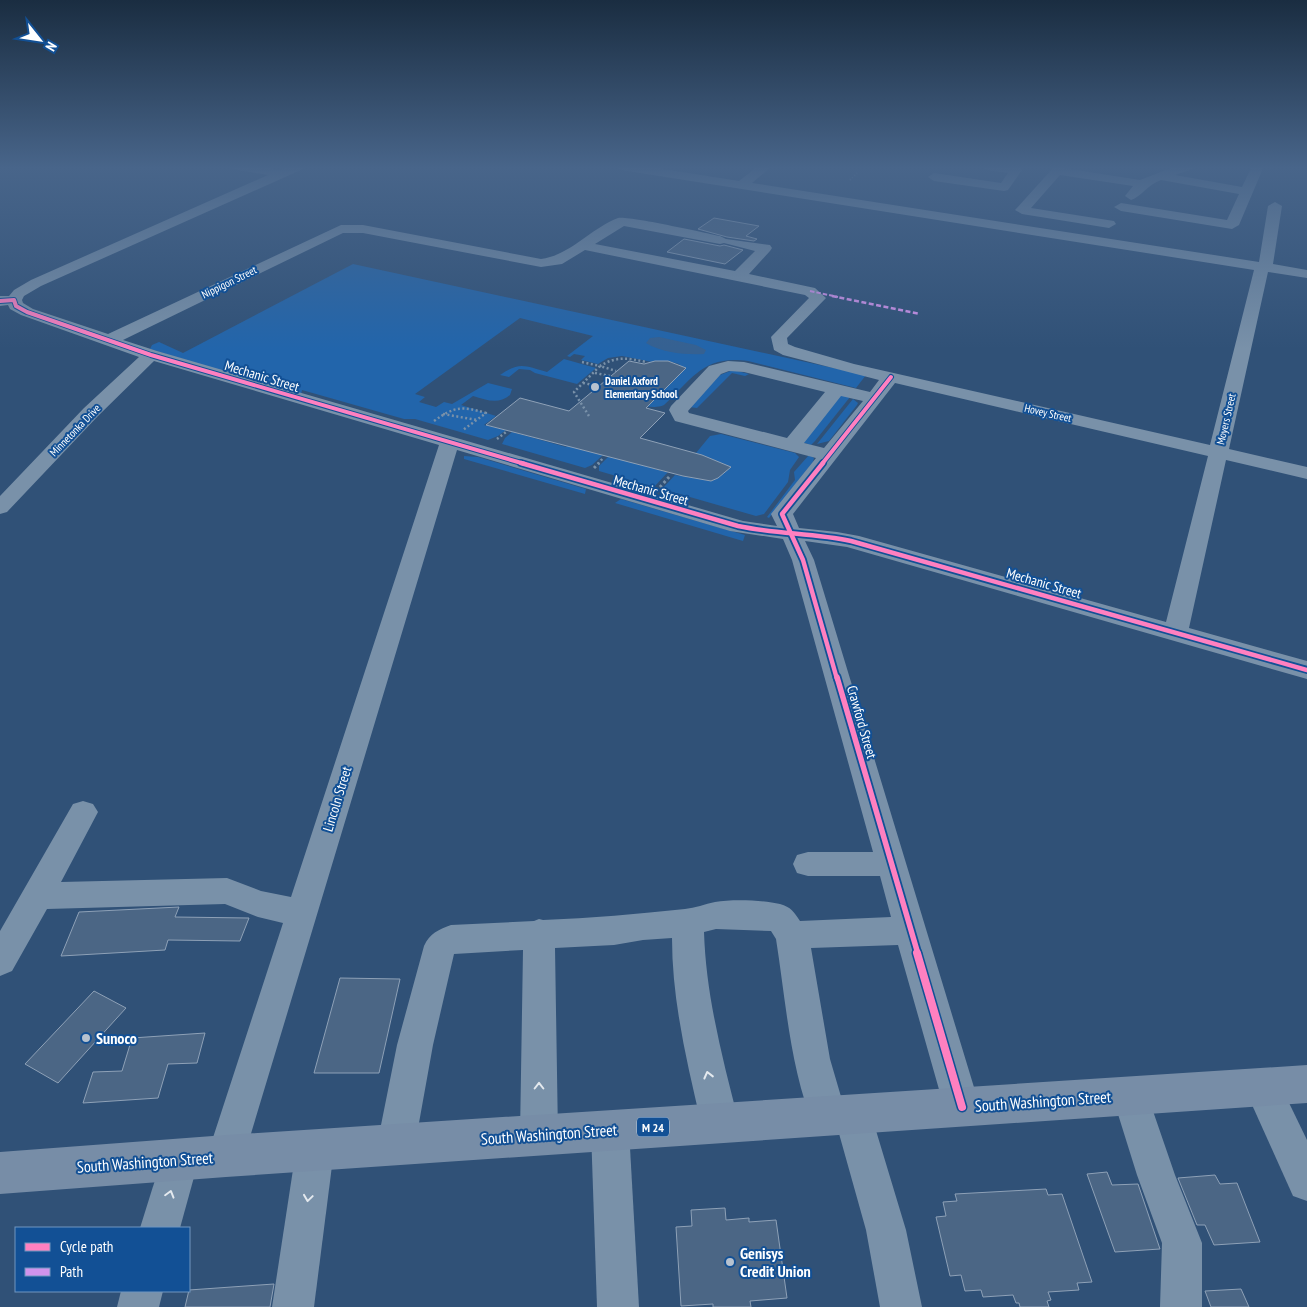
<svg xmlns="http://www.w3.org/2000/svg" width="1307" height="1307" font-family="'PT Sans Narrow',sans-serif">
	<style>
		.green { fill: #2265ab }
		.water { fill: #356192 }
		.building { fill: #4b6685; stroke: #8ea1b7 }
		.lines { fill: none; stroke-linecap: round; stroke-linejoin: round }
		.path-far2 { stroke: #7991a9; stroke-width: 2; stroke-dasharray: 1 2; stroke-linecap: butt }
		.path-far1 { stroke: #7991a9; stroke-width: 2.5; stroke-dasharray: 2 2.5; stroke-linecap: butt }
		.path { stroke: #7991a9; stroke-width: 3; stroke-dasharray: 2.5 3; stroke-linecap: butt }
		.minor { fill: #7991a9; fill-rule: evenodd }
		.major { fill: #778da7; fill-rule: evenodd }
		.quiet-far1 { stroke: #d193ec; stroke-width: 2; stroke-dasharray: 4.5 2; stroke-linecap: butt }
		.quiet { stroke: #d193ec; stroke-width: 2.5; stroke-dasharray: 5 2.5; stroke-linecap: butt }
		.cycleway-far3-casing { stroke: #125095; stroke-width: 6 }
		.cycleway-far2-casing { stroke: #125095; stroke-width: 8 }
		.cycleway-far1-casing { stroke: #125095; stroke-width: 9 }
		.cycleway-casing { stroke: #125095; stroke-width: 11 }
		.cycleway-far3 { stroke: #ff80c0; stroke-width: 4 }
		.cycleway-far2 { stroke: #ff80c0; stroke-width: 4.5 }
		.cycleway-far1 { stroke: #ff80c0; stroke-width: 5.5 }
		.cycleway { stroke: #ff80c0; stroke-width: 8 }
		.oneway { stroke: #e4e9ee }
		.poi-dot { fill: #b7c2cf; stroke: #125095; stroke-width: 2 }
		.labels { text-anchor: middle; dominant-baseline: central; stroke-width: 4; stroke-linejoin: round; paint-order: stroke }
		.far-street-label { font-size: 11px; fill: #fff; stroke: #125095 }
		.far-poi-label { font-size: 11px; font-weight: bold; fill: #fff; stroke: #125095; text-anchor: start }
		.shield { fill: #125095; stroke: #b8cadf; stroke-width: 1 }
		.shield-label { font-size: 12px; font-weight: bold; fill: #fff }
		.street-label { font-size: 14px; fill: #fff; stroke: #125095 }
		.near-poi-label { font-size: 16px; font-weight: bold; fill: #fff; stroke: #125095; text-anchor: start }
		.near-street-label { font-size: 16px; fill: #fff; stroke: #125095 }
	</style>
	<rect width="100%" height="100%" fill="#305177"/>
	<g class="green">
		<path d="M353 264 866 375 856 388 748 361C704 355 694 377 664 405 655 409 646 406 636 404L653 401 683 371 679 364 668 361 652 362 622 356 608 358 598 364 581 360 585 356 574 354 570 357 567 356 593 336 520 318 415 394 425 397 419 402 436 407 444 402 452 404 488 383 512 389 510 395C498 405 487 400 473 396L461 405 496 416 484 425 506 430 498 436 488 440 415 419H404L302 390 301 395 150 349 152 345 159 342 183 353Z"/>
		<path d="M564 359 596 368 577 384 535 373 530 370 519 369 509 377 500 375C520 361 525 366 547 372Z"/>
		<path d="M733 370 749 374 745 376 732 373 697 408 689 407 720 375Z"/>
		<path d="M840 395 850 397 815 441 811 445 802 442Z"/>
		<path d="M853 399 858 403 857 405 829 441 817 444Z"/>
		<path d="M512 432 566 447 569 444 579 449 603 455 592 465 585 468 502 444 505 438Z"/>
		<path d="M721 434 795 453 799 457 790 470 788 482 764 514 756 516 662 489 675 475 711 481 718 478 726 469 696 453 710 436Z"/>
		<path d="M809 455 814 458 813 462 769 518 767 517 795 480 794 472Z"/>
		<path d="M464 456 478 457 586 489 585 494 464 459Z"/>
		<path d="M609 456 666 472H668L654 487 599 471V466Z"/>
		<path d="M621 499 745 535 743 541 615 503Z"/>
	</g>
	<path class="water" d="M659 337 696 345 706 350 704 354C686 355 662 353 646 343L650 338Z"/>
	<g class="building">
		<path d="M714 218 759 226 746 236 757 239 754 241 727 237 698 229Z"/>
		<path d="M684 239 720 246 724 245 743 250 725 264 667 252Z"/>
		<path d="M629 361 644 364 655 361H668L686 368 646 408 665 413 640 438 702 455 731 467 718 478 711 481 683 476 486 425 520 398 569 411Z"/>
		<path d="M179 907 175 917 249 918 240 941 168 940 165 950 61 956 79 912Z"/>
		<path d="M340 978 400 979 379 1073H314Z"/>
		<path d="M94 991 126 1008 58 1083 25 1064Z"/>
		<path d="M205 1033 197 1063 168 1064 158 1098 83 1103 93 1072 122 1071 132 1038Z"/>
		<path d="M1107 1172 1112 1185 1138 1184 1160 1249 1115 1252 1087 1174Z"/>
		<path d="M1215 1175 1220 1184 1237 1183 1260 1242 1214 1245 1205 1225H1197L1178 1178Z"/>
		<path d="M1046 1189 1048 1195 1062 1194 1092 1282 1077 1283 1079 1290 1048 1292 1051 1300 1047 1301 1049 1307H1020L1019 1303H1016L1013 1295 983 1297 981 1290 965 1291 961 1275 950 1276 936 1217 946 1216 943 1202 957 1201 955 1194Z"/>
		<path d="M725 1208 726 1220 749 1218V1222L776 1220 787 1298 750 1301 751 1307H713V1304L681 1306 676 1227 692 1226 691 1210Z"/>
		<path d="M274 1284 270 1307H185L189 1290Z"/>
		<path d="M1241 1289 1249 1307H1211L1205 1291Z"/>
	</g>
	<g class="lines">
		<path class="path-far2" d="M850 180 857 173"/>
		<g class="path-far1">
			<path d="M582 362 600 366C616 356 628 358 646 362"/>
			<path d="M595 373 610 376"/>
			<path d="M583 383 598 386"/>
			<path d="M443 414 477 420"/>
			<path d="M589 416 574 392 600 366 616 371"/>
			<path d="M434 421C455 406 462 406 486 413L463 430"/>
			<path d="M497 439 506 432"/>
			<path d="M598 464 603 458"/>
		</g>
		<g class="path">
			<path d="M594 468 599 463"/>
			<path d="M660 487 670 476"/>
		</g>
		<g class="minor">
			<path d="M230 166H256L279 170 289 166H305L303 169 41 286 24 296 22 300 23 303 33 309 108 334 341 225H363L541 259C571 255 591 228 618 218 626 215 706 233 720 236L726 239 770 245 772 248 770 251 749 274 815 288 826 298 787 338 788 344 795 347 854 364 1210 445 1254 270 621 170 615 166H644L739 181 758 166H772L752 183 1259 262 1268 206 1275 202 1282 206 1273 264 1307 270V278L1268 272 1229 449 1307 467V479L1226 460 1189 628 1307 661V679L847 547 805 541 814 560 980 1107 975 1120 962 1125 949 1120 944 1107 898 945 811 948 830 1059 842 1100 852 1096 865 1101 871 1114 906 1230 922 1307H880L866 1230 838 1130 828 1135 815 1129C790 1070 786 1002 776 939L771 931 716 929 704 932C706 997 723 1060 739 1123L733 1136 720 1142 707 1136 701 1123C687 1062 672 1001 672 938L643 940 614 945 555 948 558 1135 552 1148 539 1154 526 1148 520 1135 523 950 454 954 433 1045 415 1145 409 1158 396 1164 383 1158 377 1145 397 1045 424 946C430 933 438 930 451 925L534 921 539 919 543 920C591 918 638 914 685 909 695 908 705 904 715 902 732 899 763 900 780 904 791 907 794 912 800 921L891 917 880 876H808L797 873 793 864 797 855 808 852H873L792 560 783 539 730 531 457 450 240 1170 226 1175 212 1170 207 1156 283 923 258 917 225 904 47 909 12 971 0 976V931L73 804 83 801 93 804 98 812 61 882 227 878 261 891 291 897 439 445 154 361 98 416 7 512 0 514V496L84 408 139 357 21 315 10 309 8 305 0 306V296H9L14 290 31 280 268 175 232 169ZM624 226 720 244 724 243 755 251 735 271 595 244ZM343 233H363L541 267 562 264 585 250 805 295 809 298 771 337 774 350 783 355 879 380 870 392 744 362 728 361 709 366 671 406 669 410 675 421 816 458 771 514 777 526 743 521 157 351 123 340ZM729 371 744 372 825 392 787 438 689 413 688 411 721 374ZM895 383 1208 456 1166 622 859 536 837 532 799 528 793 514ZM841 396 863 401 824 448 804 443Z"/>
			<path d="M981 166 1020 167 1022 170 1008 190 1004 191 934 181 928 177 934 173 1001 183 1008 173 987 170Z"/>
			<path d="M1176 166H1194L1192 169 1175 175 1242 187 1252 166H1264L1239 225 1232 229 1121 211 1114 207 1121 203 1227 220 1239 194 1161 180C1147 185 1141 197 1131 200L1125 196 1133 186 1060 175 1031 208 1114 221 1116 224 1109 228 1022 214 1015 210 1053 168 1057 167 1140 180Z"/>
			<path d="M1262 1069 1275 1074 1307 1140V1201L1293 1196 1244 1087 1249 1074Z"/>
			<path d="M1130 1077 1143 1082 1175 1175 1202 1243V1307H1160L1162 1243 1137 1175 1112 1095 1117 1082Z"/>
			<path d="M610 1111 623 1117 629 1130 639 1307H597L591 1130 597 1117Z"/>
			<path d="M315 1131 328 1137 334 1150 314 1307H272L296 1150 302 1137Z"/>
			<path d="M180 1140 194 1145 199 1159 180 1228H140L166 1145Z"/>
			<path d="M121 1291H163L159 1307H117Z"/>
		</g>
		<path class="major" d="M1307 1065V1103L226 1177 0 1194V1152L226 1135Z"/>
		<path class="quiet-far1" d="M810 291 838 297"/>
		<path class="quiet" d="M832 296 920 314"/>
		<defs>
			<g id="cycleway-far3">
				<path d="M0 301 14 300 16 306 27 312 151 355 525 464"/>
				<path d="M822 464 891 377"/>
			</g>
			<g id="cycleway-far2">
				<path d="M521 463 738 526C775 534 814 533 851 541L1307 670"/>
				<path d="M823 463 782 514 803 560 837 679"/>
			</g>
			<path id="cycleway-far1" d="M837 677 918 954"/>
			<path id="cycleway" d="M917 953 962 1107"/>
		</defs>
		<use href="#cycleway-far3" class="cycleway-far3-casing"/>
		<use href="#cycleway-far2" class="cycleway-far2-casing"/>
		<use href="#cycleway-far1" class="cycleway-far1-casing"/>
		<use href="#cycleway" class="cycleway-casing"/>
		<use href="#cycleway-far3" class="cycleway-far3"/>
		<use href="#cycleway-far2" class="cycleway-far2"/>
		<use href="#cycleway-far1" class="cycleway-far1"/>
		<use href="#cycleway" class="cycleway"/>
	</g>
	<defs><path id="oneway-chevron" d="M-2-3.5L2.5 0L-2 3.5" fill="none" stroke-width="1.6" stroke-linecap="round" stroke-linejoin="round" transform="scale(1.25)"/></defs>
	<g class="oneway">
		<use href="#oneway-chevron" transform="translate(708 1075) rotate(-104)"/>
		<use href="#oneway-chevron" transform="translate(539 1086) rotate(-90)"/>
		<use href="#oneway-chevron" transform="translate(170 1194) rotate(-74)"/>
		<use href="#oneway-chevron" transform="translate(308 1198) rotate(98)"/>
	</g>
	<linearGradient id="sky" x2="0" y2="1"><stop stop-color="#1a2d41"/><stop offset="0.48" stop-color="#48658a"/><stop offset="1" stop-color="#48658a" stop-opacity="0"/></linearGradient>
	<rect width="1307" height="349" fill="url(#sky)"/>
	<g class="poi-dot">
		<circle cx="595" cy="387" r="5"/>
		<circle cx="86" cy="1038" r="5"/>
		<circle cx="730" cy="1262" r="5"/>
	</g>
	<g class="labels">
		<g class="far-street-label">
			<text transform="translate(229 282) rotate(-26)">Nippigon Street</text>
			<text transform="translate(1048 413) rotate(13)">Hovey Street</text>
			<text transform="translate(1226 419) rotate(-77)">Moyers Street</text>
			<text transform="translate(75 430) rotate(-46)">Minnetonka Drive</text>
		</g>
		<g class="far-poi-label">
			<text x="605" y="381">Daniel Axford<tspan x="605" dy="13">Elementary School</tspan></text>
		</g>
		<rect class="shield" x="637" y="1117.5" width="32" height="19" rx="4"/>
		<g class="shield-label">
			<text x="653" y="1127">M 24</text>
		</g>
		<g class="street-label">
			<text transform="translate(262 376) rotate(17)">Mechanic Street</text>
			<text transform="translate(651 490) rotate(16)">Mechanic Street</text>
			<text transform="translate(1044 583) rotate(16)">Mechanic Street</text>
			<text transform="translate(862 722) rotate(74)">Crawford Street</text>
			<text transform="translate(337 799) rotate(-73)">Lincoln Street</text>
		</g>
		<g class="near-poi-label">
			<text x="96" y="1038">Sunoco</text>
			<text x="740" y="1253">Genisys<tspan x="740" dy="18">Credit Union</tspan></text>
		</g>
		<g class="near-street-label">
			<text transform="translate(1043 1101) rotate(-4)">South Washington Street</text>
			<text transform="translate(549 1134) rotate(-4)">South Washington Street</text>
			<text transform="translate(145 1162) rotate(-4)">South Washington Street</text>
		</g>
	</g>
	<rect x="15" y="1227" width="175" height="65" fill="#125095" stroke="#7196bf"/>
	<rect x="25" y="1243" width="25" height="8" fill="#ff80c0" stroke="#7196bf"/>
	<text x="60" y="1252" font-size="15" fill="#ffffff">Cycle path</text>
	<rect x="25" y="1268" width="25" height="8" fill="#d193ec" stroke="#7196bf"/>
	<text x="60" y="1277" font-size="15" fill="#ffffff">Path</text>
	<g transform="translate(40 40) rotate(120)" stroke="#125095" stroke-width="4" paint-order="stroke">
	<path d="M0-4L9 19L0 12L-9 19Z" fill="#ffffff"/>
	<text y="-8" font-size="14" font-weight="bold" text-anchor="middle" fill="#ffffff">N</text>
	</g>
</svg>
